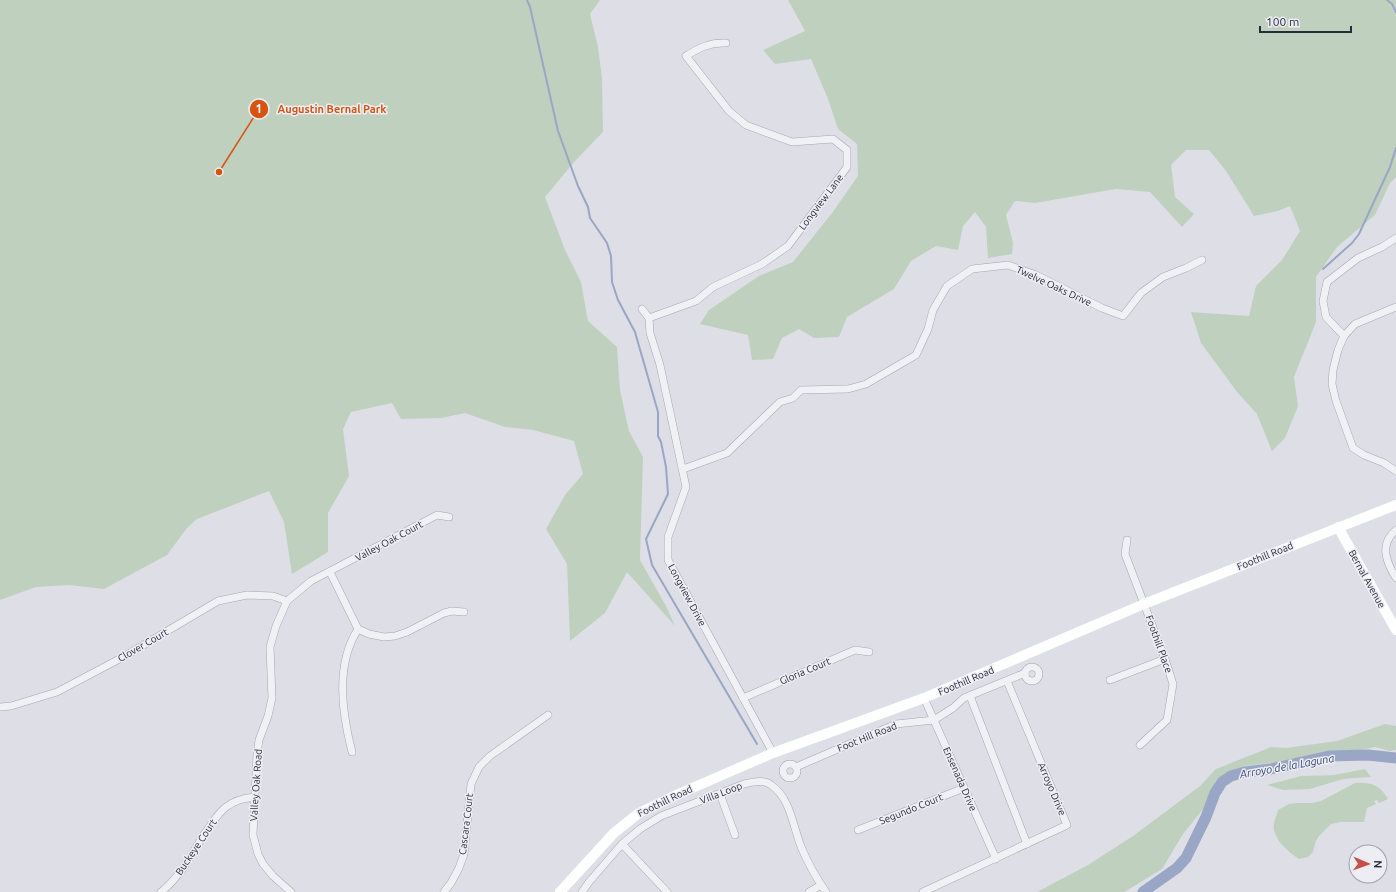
<svg xmlns="http://www.w3.org/2000/svg" width="1396" height="892" font-family="Ubuntu,sans-serif">
	<style>
		.green { fill: #c0d0bf }
		.lines { fill: none; stroke-linecap: round; stroke-linejoin: round }
		.stream { stroke: #9aa6c5; stroke-width: 2 }
		.river { stroke: #9aa6c5; stroke-width: 11 }
		.minor-casing { stroke: #a4a5b0; stroke-width: 8 }
		.minor { stroke: #f0f1f5; stroke-width: 7 }
		.secondary { stroke: #fff; stroke-width: 10 }
		.labels { text-anchor: middle; dominant-baseline: central; stroke-width: 3; stroke-linejoin: round; paint-order: stroke }
		.street-label { font-size: 10px; fill: #282b3c; stroke: #edeef4 }
		.water-label { font-size: 11px; font-style: italic; fill: #35426d; stroke: #edeef4 }
		.leader { fill: none; stroke: #d55411; stroke-width: 1.5 }
		.callout-dot { fill: #d55411; stroke: #edeef4; stroke-width: 1.5 }
		.mark-label { font-size: 12px; text-anchor: middle; font-weight: bold; fill: #fff }
		.callout-label { font-size: 11px; text-anchor: middle; font-weight: bold; fill: #d55411; stroke: #edeef4; stroke-width: 3; stroke-linejoin: round; paint-order: stroke }
	</style>
	<rect width="100%" height="100%" fill="#dedfe6"/>
	<g class="green">
		<path d="M0 0H600L590 14 598 47 602 79 603 132 575 161 545 197 565 250 581 282 588 321 617 347 620 390 629 431 643 457 640 560 666 606 675 626 627 572 605 613 570 641 567 564 546 529 565 495 583 474 574 441 533 430 505 427 465 413 441 418 401 419 392 403 351 412 343 429 349 476 328 513V552L292 574 284 522 269 491 197 519 187 528 167 555 104 589 69 585 36 587 0 600Z"/>
		<path d="M788 0H1396V177L1390 183 1375 215 1337 247 1316 277V322L1294 377 1298 406 1285 438 1272 451 1257 414 1237 392 1201 343 1191 312 1249 316 1256 286 1282 260 1300 231 1290 206 1278 211 1254 216 1226 171 1209 150H1186L1171 165 1175 197 1194 214 1182 227 1150 192 1116 189 1035 203 1015 201 1006 215 1013 243 1012 254 988 258 986 227 975 212 963 226 958 250 936 246 911 261 894 289 847 317 839 337 814 338 799 329 782 338 773 359 752 360 748 335 700 324 709 310 759 276 793 262 832 213 858 176 857 144 838 129 828 99 811 59 775 64 763 50 805 31Z"/>
		<path d="M1385 724 1396 726V750L1390 751 1375 747 1361 750 1330 751 1272 763 1245 766 1216 780 1204 808 1183 834 1162 869 1126 891 1123 892H1037L1088 865 1133 836 1200 786 1216 769 1271 747 1286 748 1337 741Z"/>
		<path d="M1365 769 1371 777 1343 779 1310 789 1283 790 1267 785 1301 776 1334 775Z"/>
		<path d="M1355 783C1371 782 1380 785 1388 799L1379 803 1377 800 1374 801 1376 804 1367 808 1364 822H1341L1331 824 1319 836 1316 841 1313 852 1308 857 1299 859C1288 852 1271 837 1274 823 1275 818 1277 814 1278 810L1289 804 1298 803H1312L1321 801Z"/>
	</g>
	<g class="lines">
		<g class="stream">
			<path d="M527 0 530 7 558 131 578 186 588 207 590 218 607 243 611 256 612 282 618 300 635 332 658 412V436L661 442 666 467 668 494 646 539 652 565 757 744"/>
			<path d="M1387 0 1392 4 1396 12"/>
			<path d="M1323 269 1352 243 1359 234 1390 167 1396 148"/>
		</g>
		<path class="river" d="M1143 892 1177 868 1186 858 1206 817 1215 793 1222 782 1231 776 1245 772 1271 769 1329 756 1368 755 1396 758"/>
		<defs>
			<g id="minor">
				<path d="M1396 307 1355 324 1344 336 1338 350 1333 370 1332 384 1336 401 1353 448 1364 455 1384 463 1396 471"/>
				<path d="M642 309 649 318 650 333 660 365 686 487 668 537V560L773 753"/>
				<path d="M649 318 696 301 713 287 762 264 788 246 847 167V150L833 139 792 142 746 125 729 111 686 56C699 48 710 42 726 43"/>
				<path d="M1344 336 1326 317 1323 301 1327 282 1358 258 1382 247 1396 238"/>
				<path d="M683 469 727 453 780 402 793 398 801 390 848 389 866 384 916 355 928 329 933 310 947 286 972 269 1008 265 1036 275 1102 308 1123 316 1141 293 1163 277 1186 268 1202 260"/>
				<path d="M1396 530C1379 544 1386 562 1396 578"/>
				<path d="M1127 540 1125 554 1165 659 1173 684 1167 720 1140 745"/>
				<path d="M330 572 358 629 369 634 384 637 395 636 407 632 444 613 452 611 464 612"/>
				<circle cx="1032" cy="674" r="7"/>
				<path d="M1110 680 1165 659"/>
				<path d="M970 696 1027 844"/>
				<path d="M743 698 855 650 869 652"/>
				<path d="M924 698 996 859"/>
				<path d="M0 707 11 706 57 692 125 656 218 601 247 595 273 596 287 601"/>
				<path d="M352 752C342 713 335 665 358 629"/>
				<circle cx="790" cy="771" r="7"/>
				<path d="M796 767 896 724 934 720 953 708 964 698 1025 673"/>
				<path d="M720 794 735 835"/>
				<path d="M858 830 964 788"/>
				<path d="M622 844 667 892"/>
				<path d="M161 892C180 877 192 854 205 833 212 824 217 814 226 807 235 800 244 798 255 797"/>
				<path d="M291 892 273 876 263 864 258 854 253 835 257 754 259 740 268 716 272 698 270 647 276 626 287 601 311 581 437 515 449 517"/>
				<path d="M444 892 451 883 459 868 464 854 471 784 479 767 490 756 548 715"/>
				<path d="M582 892 589 882 622 844 640 829 661 816 744 784C753 782 763 779 771 785 791 798 793 828 802 849 808 863 817 879 826 892"/>
				<path d="M809 892 821 885"/>
				<path d="M923 892 1067 825 1007 681"/>
			</g>
		</defs>
		<use href="#minor" class="minor-casing"/>
		<use href="#minor" class="minor"/>
		<g class="secondary">
			<path d="M1338 527 1396 630"/>
			<path d="M560 892 614 833 639 813 674 796 773 753 924 698 1144 604 1396 505"/>
		</g>
	</g>
	<g class="labels">
		<g class="street-label">
			<text transform="translate(821 202) rotate(-53)">Longview Lane</text>
			<text transform="translate(1054 286) rotate(25)">Twelve Oaks Drive</text>
			<text transform="translate(389 541) rotate(-28)">Valley Oak Court</text>
			<text transform="translate(1265 556) rotate(-22)">Foothill Road</text>
			<text transform="translate(1367 579) rotate(61)">Bernal Avenue</text>
			<text transform="translate(687 595) rotate(62)">Longview Drive</text>
			<text transform="translate(1159 644) rotate(70)">Foothill Place</text>
			<text transform="translate(143 645) rotate(-30)">Clover Court</text>
			<text transform="translate(805 671) rotate(-23)">Gloria Court</text>
			<text transform="translate(966 681) rotate(-23)">Foothill Road</text>
			<text transform="translate(867 737) rotate(-22)">Foot Hill Road</text>
			<text transform="translate(960 779) rotate(66)">Ensenada Drive</text>
			<text transform="translate(256 785) rotate(-86)">Valley Oak Road</text>
			<text transform="translate(1052 789) rotate(67)">Arroyo Drive</text>
			<text transform="translate(721 793) rotate(-21)">Villa Loop</text>
			<text transform="translate(665 801) rotate(-26)">Foothill Road</text>
			<text transform="translate(911 809) rotate(-22)">Segundo Court</text>
			<text transform="translate(466 824) rotate(-83)">Cascara Court</text>
			<text transform="translate(196 847) rotate(-56)">Buckeye Court</text>
		</g>
		<g class="water-label">
			<text transform="translate(1287 766) rotate(-10)">Arroyo de la Laguna</text>
		</g>
	</g>
	<path class="leader" d="M219 172L259 109"/>
	<g class="callout-dot">
		<circle cx="219" cy="172" r="4"/>
		<circle cx="259" cy="109" r="10"/>
	</g>
	<g class="mark-label">
		<text x="259" y="113">1</text>
	</g>
	<g class="callout-label">
		<text x="332" y="113">Augustin Bernal Park</text>
	</g>
	<g transform="translate(1368 864) rotate(92)"><circle r="19" fill="#edeef4" stroke="#9ea0aa"/>
	<path d="M0-3L7 15L0 10L-7 15Z" fill="#c55049"/>
	<text y="-6" font-size="11" font-weight="bold" text-anchor="middle" fill="#282b3c">N</text>
	</g>
	<path d="M1260 26v6h91v-6" fill="none" stroke="#282b3c" stroke-width="2"/>
	<text x="1266" y="26" font-size="12" fill="#282b3c" stroke="#edeef4" stroke-width="3" paint-order="stroke">100 m</text>
</svg>
